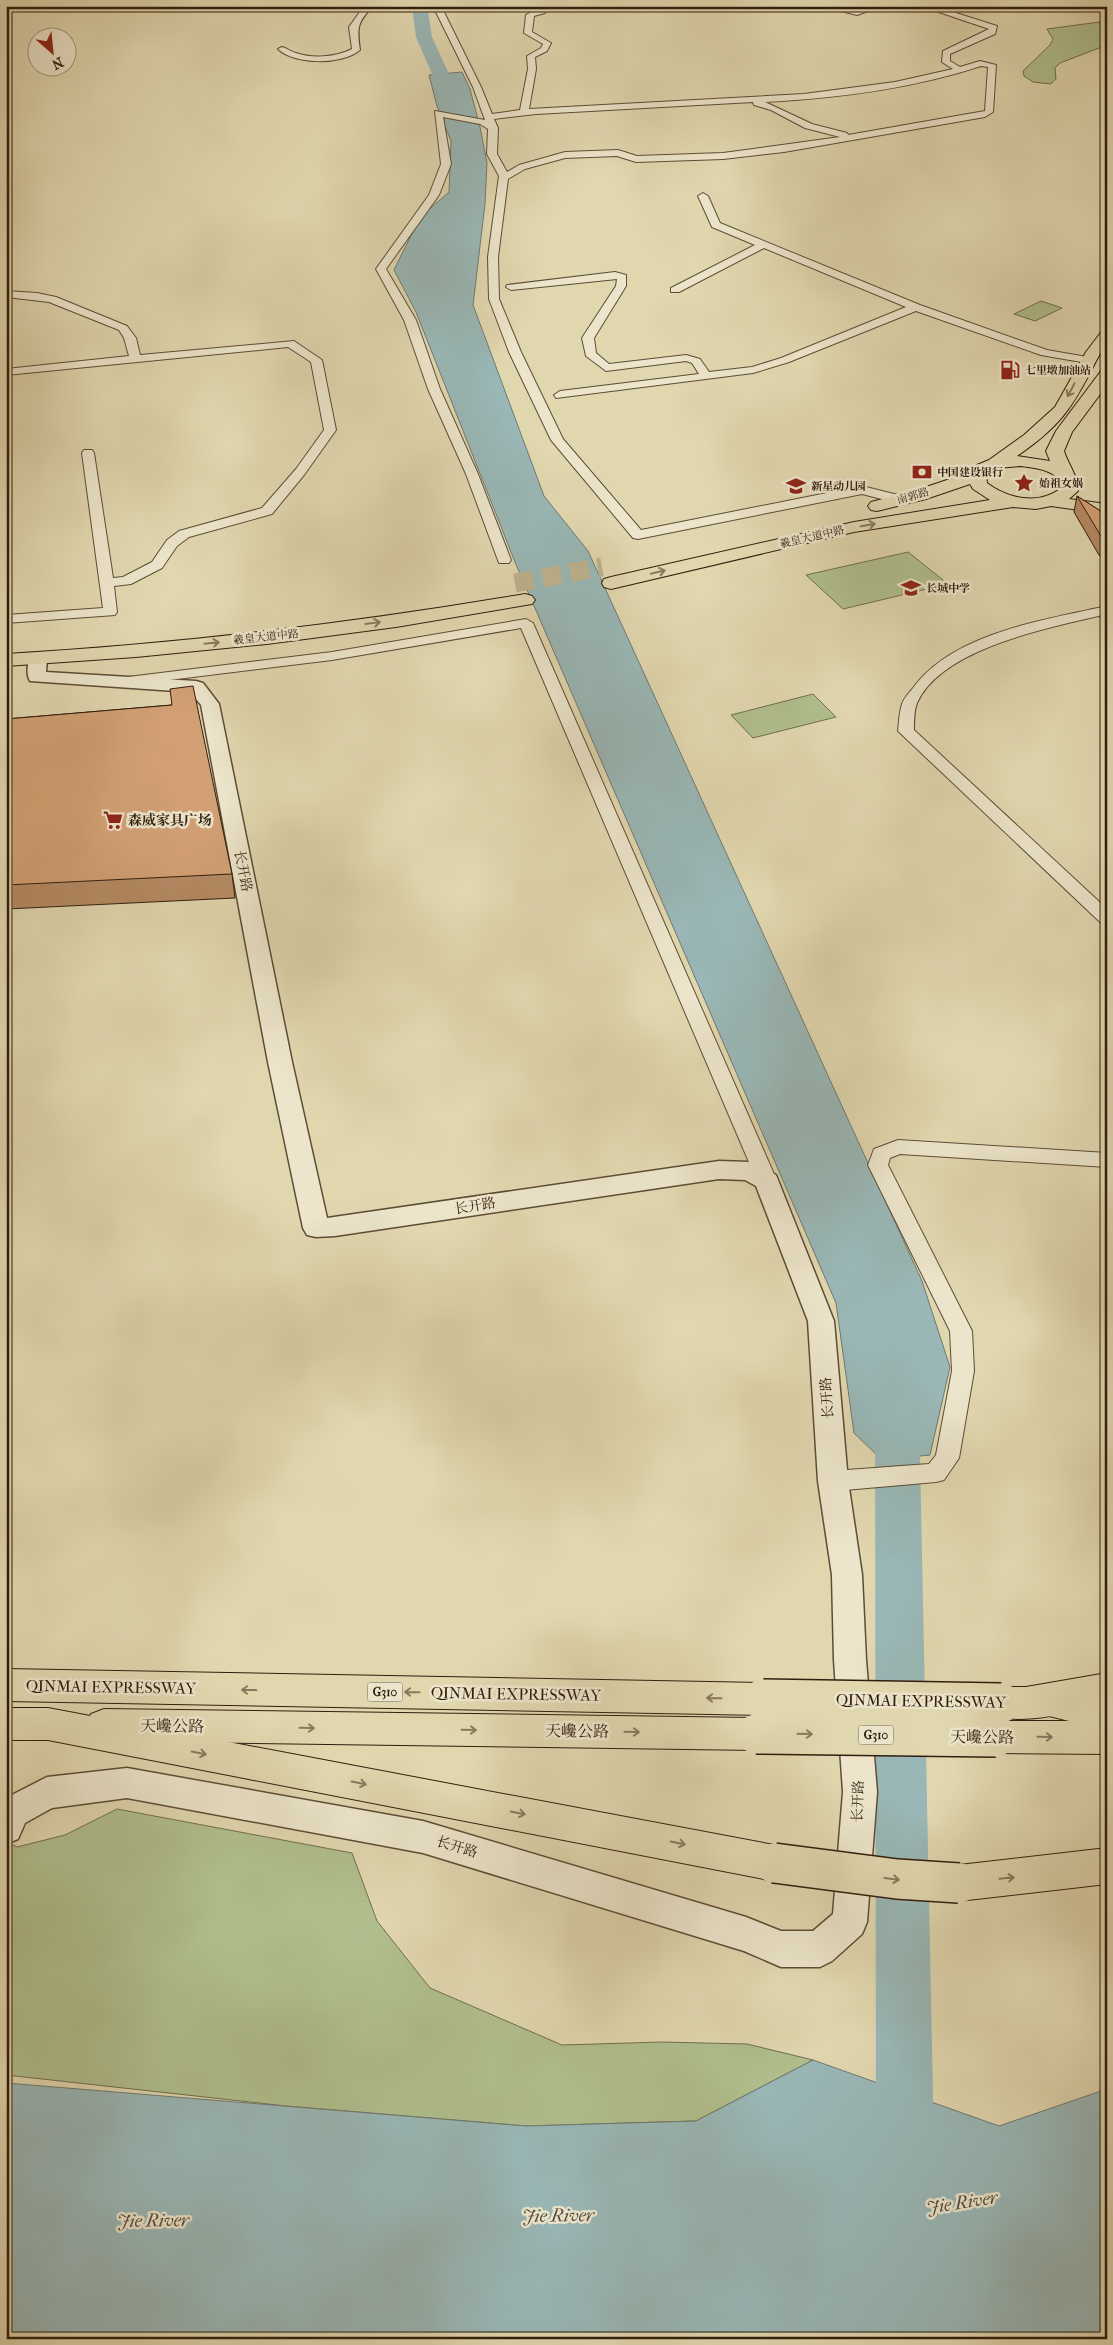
<svg xmlns="http://www.w3.org/2000/svg" width="1113" height="2345" font-family="'IM FELL French Canon','Noto Serif SC',serif">
	<style>
		.green { fill: #b0bf8d; stroke: #706e4d }
		.water { fill: #99b7b6; stroke: #6f7972 }
		.lines { fill: none; stroke-linecap: round; stroke-linejoin: round }
		.river { fill: #99b7b6; fill-rule: evenodd }
		.primary-tunnel { stroke: #beb28f; stroke-width: 19; stroke-dasharray: 19 9; stroke-linecap: butt }
		.minor-casing { stroke: #5d4c36; stroke-width: 2 }
		.tertiary-casing { stroke: #5d4c36; stroke-width: 3 }
		.primary-casing { stroke: #311d0d; stroke-width: 2 }
		.trunk-casing { stroke: #311d0d; stroke-width: 2 }
		.motorway-casing { stroke: #311d0d; stroke-width: 2 }
		.minor { fill: #ece5cb; fill-rule: evenodd }
		.tertiary { fill: #ece5cb; fill-rule: evenodd }
		.primary { fill: #e1d7af; fill-rule: evenodd }
		.trunk { fill: #e1d7af; fill-rule: evenodd }
		.motorway { fill: #e1d7af; fill-rule: evenodd }
		.trunk-bridge-casing { stroke: #311d0d; stroke-width: 42; stroke-linecap: butt }
		.motorway-bridge-casing { stroke: #311d0d; stroke-width: 42; stroke-linecap: butt }
		.trunk-bridge { stroke: #e1d7af; stroke-width: 39 }
		.motorway-bridge { stroke: #e1d7af; stroke-width: 39 }
		.wall { fill: #b58a64; stroke: #311d0d }
		.building { fill: #d2a074; stroke: #311d0d }
		.oneway { stroke: #897a5e }
		.labels { text-anchor: middle; dominant-baseline: central; stroke-width: 5; stroke-linejoin: round; paint-order: stroke }
		.far-poi-label { font-size: 11px; font-weight: bold; fill: #311d0d; stroke: #ece5cb; text-anchor: start }
		.far-street-label { font-size: 11px; fill: #311d0d; stroke: #ece5cb }
		.shield { fill: #ece5cb; stroke: #695946; stroke-width: 1 }
		.shield-label { font-size: 12px; font-weight: bold; fill: #311d0d }
		.poi-label { font-size: 14px; font-weight: bold; fill: #311d0d; stroke: #ece5cb; text-anchor: start }
		.street-label { font-size: 14px; fill: #311d0d; stroke: #ece5cb }
		.near-street-label { font-size: 16px; fill: #311d0d; stroke: #ece5cb }
		.near-water-label { font-size: 18px; font-style: italic; fill: #504b40; stroke: #ece5cb }
	</style>
	<rect width="100%" height="100%" fill="#e1d7af"/>
	<filter id="stains"><feTurbulence type="fractalNoise" baseFrequency=".004" numOctaves="4"/><feColorMatrix values="0 0 0 0 .2 0 0 0 0 .09 0 0 0 0 .02 0 0 0 .5 -.17"/></filter>
	<radialGradient id="worn" r=".72"><stop offset=".6" stop-color="#630" stop-opacity="0"/><stop offset="1" stop-color="#630" stop-opacity=".3"/></radialGradient>
	<g class="green">
		<path d="M1107 21V45L1060 63 1055 68 1056 79 1051 84 1033 82 1024 76 1023 71 1050 45 1053 39 1047 29Z"/>
		<path d="M1041 301 1062 308 1035 321 1014 314Z"/>
		<path d="M908 552 948 584 843 609 806 575Z"/>
		<path d="M813 694 836 717 753 738 731 715Z"/>
		<path d="M117 1809 352 1853 377 1921 430 1988 562 2045 662 2042 747 2044 813 2060 696 2121 526 2126 286 2106 6 2075V1841L17 1847 65 1835Z"/>
	</g>
	<g class="water">
		<path d="M462 72 470 89 480 127 487 163 485 204 473 305 544 496 588 551 922 1281 950 1367 930 1455 882 1460 854 1433 836 1303 515 562 416 312 394 270 420 217 449 192 451 141 437 106 429 75Z"/>
		<path d="M813 2060 999 2126 1107 2089V2339H6V2083L526 2126 696 2121Z"/>
	</g>
	<g class="lines">
		<g class="river">
			<path d="M412 6H427L432 37 466 111 468 123 465 127H453L448 111 416 37Z"/>
			<path d="M897 1388 912 1393 919 1405 934 2146 926 2167 905 2175 884 2167 876 2146 875 1405 882 1393Z"/>
		</g>
		<path class="primary-tunnel" d="M515 583 602 567"/>
		<defs>
			<g id="minor">
				<path d="M364 6H373C357 23 357 27 360 50 343 65 294 65 278 49L282 47C287 48 291 52 296 53 313 59 336 57 352 49L349 27Z"/>
				<path d="M433 6H441L481 87 492 114 520 110 528 69 527 56 541 48 543 44 524 33 526 15 542 6H550L545 13 534 16 532 32 551 43 547 51 535 57 536 69 529 109 804 94 895 82 953 69 942 62 943 51 989 29 921 6H934L997 26 995 34 950 54V61L960 67 980 61 996 65 993 112 985 117 784 152 723 159 636 162 617 156 565 158 525 169 508 179 498 257 499 299 521 352 563 439 641 530 862 486 906 497 907 500 906 503 901 504 862 494 638 539 633 538 551 440 509 352 489 299 488 257 499 176 487 154 488 129 480 124 443 117 451 164 439 195 386 269 416 320 440 389 478 474 511 560 509 563H499L466 474 428 389 404 320 376 269 429 195 441 164 435 111 485 120 473 87ZM981 66 988 67 985 111 848 135 847 133 812 124 765 102C838 98 911 89 981 66ZM753 102 754 105 771 110 805 128 840 137 723 153 637 156 618 150 565 152 519 165 507 172 497 154 498 128 494 119 536 114Z"/>
				<path d="M839 6H847L857 10 870 6H882L857 15 841 11Z"/>
				<path d="M703 193 708 196 720 223 920 305 1047 350 1087 357 1093 360 1087 363 1041 355 916 311 789 362 753 373 556 398 554 395 560 391 699 374 692 363 686 361 606 371 586 356 582 338 616 286 617 279 511 290 506 287 507 285 615 272 626 275V286L594 338 596 353 609 364 686 355 700 359 709 372 752 367 781 358 906 307 764 248 679 292H671V288L755 245 712 227 698 196Z"/>
				<path d="M6 291 37 293 56 297 127 326 136 338 140 355 294 341 322 360 336 430 304 475 272 514 189 537 177 546 162 568 131 584 114 586 117 612 115 615 6 623V615L103 608 82 453 84 450H92L94 453 113 578 123 577 152 562 167 540 179 531 262 508 296 469 324 430 311 362 288 347 6 375V369L129 356 124 338 119 330 49 302 6 297Z"/>
				<path d="M1107 606V614C1053 627 942 647 917 703 914 711 914 721 914 730L1107 909V924L1101 923 898 731C899 722 899 713 902 704 904 698 909 693 913 688 953 633 1044 620 1107 606Z"/>
				<path d="M526 619 533 623 777 1181 774 1186 767 1188 760 1186 757 1181 521 628 332 660 128 685 121 681 128 677 332 652Z"/>
				<path d="M898 1140 1107 1153V1167L900 1154 890 1158 888 1165 972 1331 974 1371 959 1458 944 1480 936 1482 833 1491 825 1488 821 1481 825 1474 833 1471 929 1464 936 1455 952 1371 950 1331 868 1165 874 1149Z"/>
			</g>
			<path id="tertiary" d="M38 653 44 654 47 658 46 672 196 681 203 683 219 704 292 1062 327 1218 719 1161 750 1162 776 1175 834 1321 848 1481 862 1575 866 1660 877 1792 867 1922 862 1934 832 1961 820 1967H781L744 1951 423 1853 127 1798 52 1808 25 1823 18 1839 6 1844V1798L47 1777 127 1768 423 1821 746 1917 781 1931H813L833 1914 843 1792 834 1660 832 1575 818 1481 808 1321 756 1186 745 1180 719 1179 335 1236 316 1237 307 1235 303 1228 268 1062 201 705 190 692 30 681C26 674 27 661 32 654Z"/>
			<g id="primary">
				<path d="M1107 329C1107 346 1101 351 1094 365 1071 410 1059 427 1017 456L1050 461 1046 451 1056 431 1101 371 1107 369V385L1072 432 1064 451C1068 464 1079 478 1078 491L1069 499 1107 504V514L1051 506 1036 509 1013 507 854 532 611 589 604 587 602 583 604 579 611 577 854 522 990 500 973 489 970 484 926 499 877 511 871 510 868 506 871 502 914 491 971 472 977 465 989 460 1024 435 1055 407 1086 352 1102 331ZM1020 466C1034 468 1054 469 1061 483L1060 489C1038 505 1008 499 987 483L986 476 998 468Z"/>
				<path d="M525 594 532 596 535 600 532 604 396 627 267 644 136 657 6 666V654C181 644 353 623 525 594Z"/>
			</g>
			<g id="trunk">
				<path d="M1061 1689 1107 1691V1754L996 1753 983 1749 978 1737 983 1725 996 1721H1069L1049 1716 1043 1705 1049 1694Z"/>
				<path d="M104 1709 756 1718 769 1722 774 1734 769 1746 756 1750 104 1741 91 1736 86 1725 91 1714Z"/>
			</g>
			<g id="motorway">
				<path d="M6 1669 763 1683 775 1688 781 1699 775 1710 763 1715 6 1701Z"/>
				<path d="M1107 1673V1705C1072 1711 1022 1727 989 1714L983 1703 989 1692 1001 1687H1026Z"/>
				<path d="M6 1708H48L774 1845 787 1850 793 1863 787 1876 774 1881 48 1740H6Z"/>
				<path d="M1107 1848V1884L959 1901 946 1896 940 1883 946 1870 959 1865Z"/>
			</g>
		</defs>
		<use href="#minor" class="minor-casing"/>
		<use href="#tertiary" class="tertiary-casing"/>
		<use href="#primary" class="primary-casing"/>
		<use href="#trunk" class="trunk-casing"/>
		<use href="#motorway" class="motorway-casing"/>
		<use href="#minor" class="minor"/>
		<use href="#tertiary" class="tertiary"/>
		<use href="#primary" class="primary"/>
		<use href="#trunk" class="trunk"/>
		<use href="#motorway" class="motorway"/>
		<defs>
			<path id="trunk-bridge" d="M756 1734 996 1737"/>
			<g id="motorway-bridge">
				<path d="M763 1699 1001 1703"/>
				<path d="M774 1863 897 1879 959 1883"/>
			</g>
		</defs>
		<use href="#trunk-bridge" class="trunk-bridge-casing"/>
		<use href="#motorway-bridge" class="motorway-bridge-casing"/>
		<use href="#trunk-bridge" class="trunk-bridge"/>
		<use href="#motorway-bridge" class="motorway-bridge"/>
	</g>
	<g class="wall">
		<path d="M1077 496 1107 515V561L1099 555 1074 512Z"/>
		<path d="M172 705 232 874 235 898 6 909V719Z"/>
	</g>
	<g class="building">
		<path d="M1077 496 1107 515V542L1102 538Z"/>
		<path d="M193 686 232 874 6 885V719L172 705 170 689Z"/>
	</g>
	<defs><path id="oneway-shaft" d="M-6 0H5M1.5-3L5.5 0L1.5 3" fill="none" stroke-width="1.6" stroke-linecap="round" stroke-linejoin="round" transform="scale(1.25)"/></defs>
	<g class="oneway">
		<use href="#oneway-shaft" transform="translate(1071 390) rotate(118)"/>
		<use href="#oneway-shaft" transform="translate(868 525) rotate(-10)"/>
		<use href="#oneway-shaft" transform="translate(658 572) rotate(-13)"/>
		<use href="#oneway-shaft" transform="translate(373 623) rotate(-8)"/>
		<use href="#oneway-shaft" transform="translate(212 643) rotate(-6)"/>
		<use href="#oneway-shaft" transform="translate(249 1690) rotate(-179)"/>
		<use href="#oneway-shaft" transform="translate(412 1692) rotate(-179)"/>
		<use href="#oneway-shaft" transform="translate(714 1698) rotate(-179)"/>
		<use href="#oneway-shaft" transform="translate(307 1728) rotate(1)"/>
		<use href="#oneway-shaft" transform="translate(469 1730) rotate(1)"/>
		<use href="#oneway-shaft" transform="translate(632 1732) rotate(1)"/>
		<use href="#oneway-shaft" transform="translate(805 1734) rotate(1)"/>
		<use href="#oneway-shaft" transform="translate(1045 1737) rotate(1)"/>
		<use href="#oneway-shaft" transform="translate(199 1753) rotate(11)"/>
		<use href="#oneway-shaft" transform="translate(359 1783) rotate(11)"/>
		<use href="#oneway-shaft" transform="translate(518 1813) rotate(11)"/>
		<use href="#oneway-shaft" transform="translate(678 1843) rotate(11)"/>
		<use href="#oneway-shaft" transform="translate(1007 1878) rotate(-6)"/>
		<use href="#oneway-shaft" transform="translate(892 1879) rotate(7)"/>
	</g>
	<defs>
		<symbol id="fuel-bare" viewBox="-9 -9 18 18"><path d="M-5.5-6h7V0h2V4h1.3V-2.5L3-4.5l.8-.8L6-3V5H2.5V1h-1V6h-7ZM-4.2-4.7v3.2H.2V-4.7Z" fill="#8f2418" stroke="#ece5cb" stroke-width="2.5" paint-order="stroke"/></symbol>
		<symbol id="bank-bare" viewBox="-9 -9 18 18"><path d="M-6-4H6V4H-6ZM0-2.3a2.3 2.3 0 1 0 0 4.6a2.3 2.3 0 1 0 0-4.6Z" fill="#8f2418" stroke="#ece5cb" stroke-width="2.5" paint-order="stroke"/></symbol>
		<symbol id="sight-bare" viewBox="-9 -9 18 18"><path d="M0-6L1.8-2.2L6-1.7L2.9 1.2L3.7 5.4L0 3.3L-3.7 5.4L-2.9 1.2L-6-1.7L-1.8-2.2Z" fill="#8f2418" stroke="#ece5cb" stroke-width="2.5" paint-order="stroke"/></symbol>
		<symbol id="school-bare" viewBox="-9 -9 18 18"><path d="M0-5L7-2L0 1L-7-2ZM-4 1L0 2.5L4 1V4Q0 6-4 4Z" fill="#8f2418" stroke="#ece5cb" stroke-width="2.5" paint-order="stroke"/></symbol>
		<symbol id="supermarket-bare" viewBox="-9 -9 18 18"><path d="M-6-5.5h2.5l.6 2H6L4.5 2H-2.5L-4.4-4H-6ZM-1.5 3.2a1.3 1.3 0 1 0 .1 0ZM3 3.2a1.3 1.3 0 1 0 .1 0Z" fill="#8f2418" stroke="#ece5cb" stroke-width="2.5" paint-order="stroke"/></symbol>
	</defs>
	<g fill-rule="evenodd">
		<use href="#fuel-bare" x="996" y="356" width="28" height="28"/>
		<use href="#bank-bare" x="908" y="458" width="28" height="28"/>
		<use href="#sight-bare" x="1010" y="469" width="28" height="28"/>
		<use href="#school-bare" x="782" y="472" width="28" height="28"/>
		<use href="#school-bare" x="897" y="574" width="28" height="28"/>
		<use href="#supermarket-bare" x="99" y="806" width="28" height="28"/>
	</g>
	<g class="labels">
		<g class="far-poi-label">
			<text x="1025" y="370">七里墩加油站</text>
			<text x="937" y="472">中国建设银行</text>
			<text x="1039" y="483">始祖女娲</text>
			<text x="811" y="486">新星动儿园</text>
			<text x="926" y="588">长城中学</text>
		</g>
		<g class="far-street-label">
			<text transform="translate(913 496) rotate(-16)">南郭路</text>
			<text transform="translate(812 537) rotate(-13)">羲皇大道中路</text>
			<text transform="translate(266 637) rotate(-6)">羲皇大道中路</text>
		</g>
		<g class="shield">
			<rect x="367.5" y="1682.5" width="35" height="19" rx="4"/>
			<rect x="858.5" y="1725.5" width="35" height="19" rx="4"/>
		</g>
		<g class="shield-label">
			<text x="385" y="1692">G310</text>
			<text x="876" y="1735">G310</text>
		</g>
		<g class="poi-label">
			<text x="128" y="820">森威家具广场</text>
		</g>
		<g class="street-label">
			<text transform="translate(243 871) rotate(79)">长开路</text>
			<text transform="translate(475 1206) rotate(-9)">长开路</text>
			<text transform="translate(827 1398) rotate(-94)">长开路</text>
			<text transform="translate(858 1801) rotate(-88)">长开路</text>
			<text transform="translate(457 1847) rotate(17)">长开路</text>
		</g>
		<g class="near-street-label">
			<text transform="translate(111 1687) rotate(1)">QINMAI EXPRESSWAY</text>
			<text transform="translate(516 1694) rotate(1)">QINMAI EXPRESSWAY</text>
			<text transform="translate(921 1701) rotate(1)">QINMAI EXPRESSWAY</text>
			<text transform="translate(172 1726) rotate(1)">天巉公路</text>
			<text transform="translate(577 1731) rotate(1)">天巉公路</text>
			<text transform="translate(982 1737) rotate(1)">天巉公路</text>
		</g>
		<g class="near-water-label">
			<text transform="translate(962 2203) rotate(-9)">Jie River</text>
			<text transform="translate(558 2216) rotate(-1)">Jie River</text>
			<text transform="translate(153 2221) rotate(-1)">Jie River</text>
		</g>
	</g>
	<rect width="1113" height="2345" fill="none" stroke="#e1d7af" stroke-width="25"/>
	<rect x="8" y="8" width="1098" height="2330" fill="none" stroke="#311d0d" stroke-width="2.5"/>
	<rect x="12" y="12" width="1088" height="2320" fill="none" stroke="#311d0d"/>
	<g transform="translate(52 52) rotate(153)"><circle r="24" fill="#ece5cb" stroke="#a1957f"/>
	<path d="M0-4L9 19L0 12L-9 19Z" fill="#8f2418"/>
	<text y="-8" font-size="14" font-weight="bold" text-anchor="middle" fill="#311d0d">N</text>
	</g>
	<rect width="100%" height="100%" filter="url(#stains)"/>
	<rect width="100%" height="100%" fill="url(#worn)"/>
</svg>
